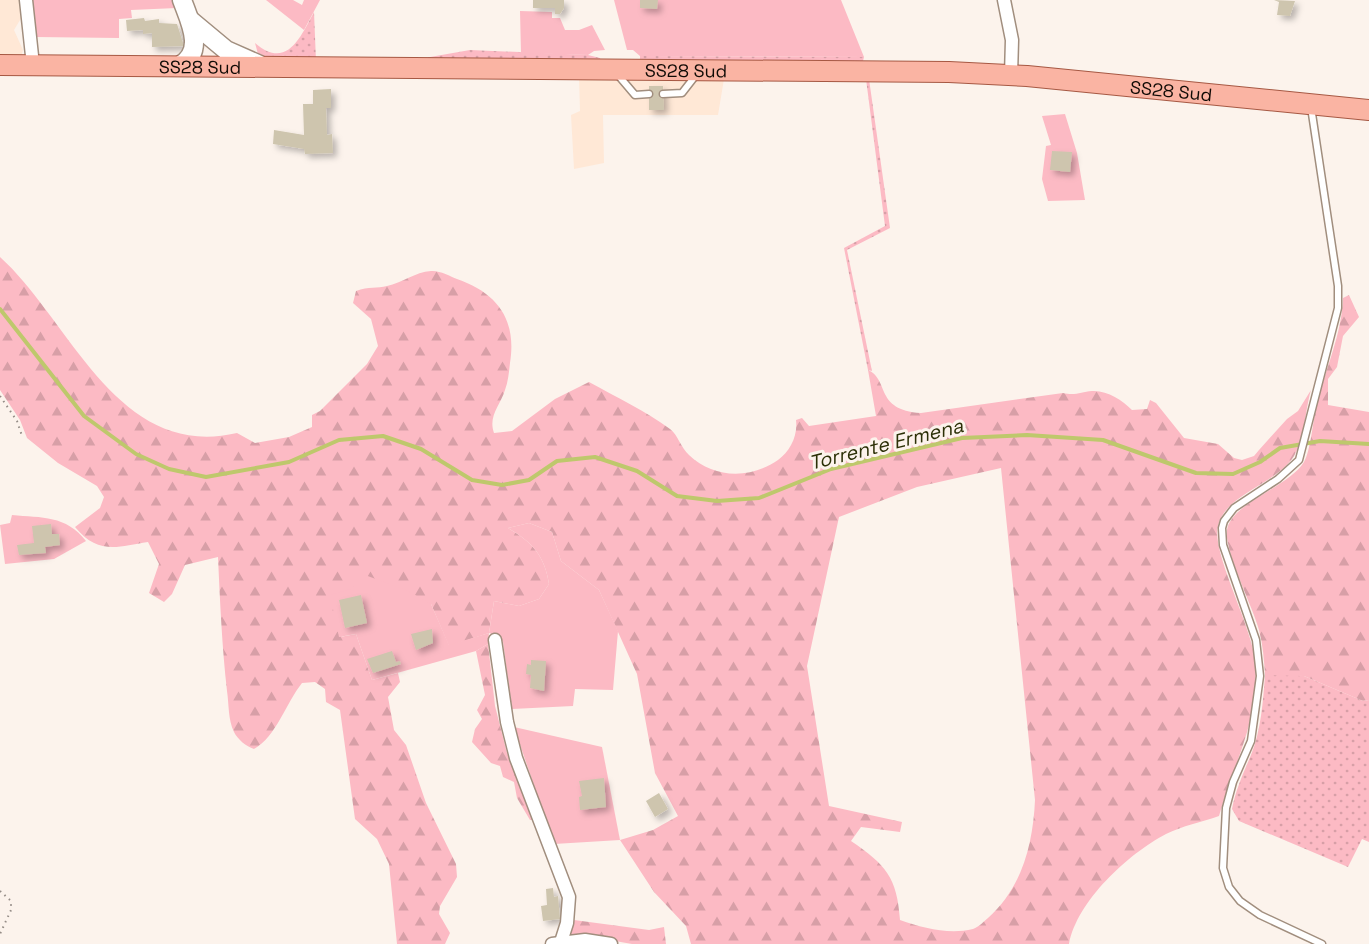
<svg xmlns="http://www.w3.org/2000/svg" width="1369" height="944" font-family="'Space Grotesk',sans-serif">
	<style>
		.built { fill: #ffe8d6 }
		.grass { fill: url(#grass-dots) }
		.forest { fill: url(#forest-firs); fill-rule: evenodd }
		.green { fill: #fcbac4 }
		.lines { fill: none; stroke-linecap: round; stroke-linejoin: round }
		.stream { stroke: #bec86c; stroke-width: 4 }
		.building { fill: #cec5ae; filter: url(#shadow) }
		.lane-casing { stroke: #a18e7e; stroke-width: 9 }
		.street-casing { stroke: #a18e7e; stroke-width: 15 }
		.secondary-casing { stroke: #a18e7e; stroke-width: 21 }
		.primary-casing { stroke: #a65843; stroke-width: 22 }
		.path { stroke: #948c86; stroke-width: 2; stroke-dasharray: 1.5 4.5; stroke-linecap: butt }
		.lane { stroke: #fff; stroke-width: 6 }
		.street { stroke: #fff; stroke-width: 12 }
		.secondary { stroke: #fff; stroke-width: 18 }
		.primary { stroke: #fab4a3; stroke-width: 20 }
		.labels { text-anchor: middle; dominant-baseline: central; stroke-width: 6; stroke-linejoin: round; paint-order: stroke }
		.street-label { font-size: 18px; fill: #100a05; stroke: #fcf3ec }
		.water-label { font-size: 20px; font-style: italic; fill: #2c3007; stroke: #fcf3ec }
	</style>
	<defs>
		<pattern id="grass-dots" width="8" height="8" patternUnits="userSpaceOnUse" patternTransform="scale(1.5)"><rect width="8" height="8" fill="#fcbac4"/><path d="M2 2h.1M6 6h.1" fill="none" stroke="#d79fa7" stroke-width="1.8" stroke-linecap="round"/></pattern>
		<pattern id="forest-firs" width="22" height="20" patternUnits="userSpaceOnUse" patternTransform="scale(1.5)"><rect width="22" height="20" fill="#fcbac4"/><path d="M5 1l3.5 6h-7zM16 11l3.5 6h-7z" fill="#d79fa7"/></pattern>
		<filter id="shadow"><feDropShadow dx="4" dy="4" stdDeviation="3" flood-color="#0004"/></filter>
	</defs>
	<rect width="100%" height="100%" fill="#fcf3ec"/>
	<g class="built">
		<path d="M0 0H20L23 15 14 30 23 50 21 57H0Z"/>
		<path d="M579 76 724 79 718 115H603L604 163 574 169 571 115 580 111Z"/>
	</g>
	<g class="grass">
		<path d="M314 12 316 61 277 59 258 54 255 43C287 71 301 36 314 12Z"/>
		<path d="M470 50 588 55 600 58 601 62 413 60Z"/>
		<path d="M640 56 864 57 862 65 640 62Z"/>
		<path d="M866 79H869L890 228 847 250 872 371 868 370 844 248 885 226Z"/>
		<path d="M1289 674 1304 676 1363 701 1369 700V842L1362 839 1348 867 1239 821 1232 809C1236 789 1243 774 1251 755 1261 730 1263 702 1265 675Z"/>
	</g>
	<g class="forest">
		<path d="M0 257C71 321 117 461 237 433L255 443 289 437 312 427V415L320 411 367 364 378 346 371 319 353 303 356 291C369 286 377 289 387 286 402 283 415 272 431 271 439 270 450 276 457 279 497 293 517 319 510 363 509 372 508 382 505 390 500 406 488 416 494 433L512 431 555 399 589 382C616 397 646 411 670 429 678 435 681 448 689 455 714 479 751 479 778 460 790 451 798 436 796 420L802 418 809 426 876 416 868 370C890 380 874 410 921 413L1063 393C1075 396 1081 392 1092 391 1107 390 1122 400 1132 410L1147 409 1150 400 1156 403 1184 438 1218 444 1234 458 1242 460 1254 456 1259 450 1287 419 1298 411 1311 390C1305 410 1305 438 1294 456 1277 484 1225 494 1218 526 1211 552 1252 626 1255 661 1261 717 1233 765 1219 816 1202 822 1182 826 1166 834 1128 854 1077 901 1069 944H691L686 926 654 892 620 840 653 830 678 816 655 773 637 674 599 590 561 561 552 532 529 523 508 528C532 542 545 556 549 584L539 599 519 606 494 601 489 633 449 646 431 604 340 637 356 634 372 680 398 673 400 682 388 697 394 730 406 745 426 803 456 864 457 877 440 906 439 914 450 933 445 944H397L389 864 377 839 355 819 340 710 326 702 325 689 315 682 302 683C286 703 276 737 254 749 246 746 238 740 234 732 228 720 229 704 227 691 222 646 220 602 218 557L185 565 172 594 164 602 149 593 159 564 148 542C117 547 98 555 75 527L100 508 104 497 97 486 58 463 27 438 20 420 0 390ZM1001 468 1035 800C1033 844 1022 888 988 918 984 921 979 927 973 929 949 935 923 928 900 920 897 877 886 865 851 841L861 827 900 832 902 822 829 806 807 666 839 517 917 487Z"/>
		<path d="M1349 295 1359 317 1343 336 1337 367 1328 379V405L1369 412V700L1363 701 1304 676 1265 675C1264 660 1263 645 1259 630 1253 607 1224 551 1227 530 1231 503 1289 487 1304 462 1311 450 1313 419 1317 404 1325 370 1342 334 1343 298Z"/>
		<path d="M488 644 495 706 507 753 534 819 530 820 517 798 514 782 503 777 500 766 491 763 472 742 475 729 482 719 477 710 485 695 476 651Z"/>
		<path d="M574 920 649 930 664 927 666 944H632L587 936 566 937Z"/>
	</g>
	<g class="green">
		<path d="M30 0H174L177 8 131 10 132 18 119 19V38L36 37Z"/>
		<path d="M266 0H293L302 5 304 0H320L304 30Z"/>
		<path d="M614 0H841L864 57 640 56 633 50H627Z"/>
		<path d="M520 11 552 12V18H560L565 30H579L592 25 605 50 594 51 588 55 521 53Z"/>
		<path d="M1065 114 1077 153 1085 200 1048 201 1042 179 1046 146 1051 145 1042 116Z"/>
		<path d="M12 515C42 518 66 515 86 541L54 559 5 564 0 525 10 523Z"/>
		<path d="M529 523 552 532 561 561 599 590 618 631 613 690 575 689 573 706 512 709 503 642 498 636 489 633 488 644 476 651 372 680 356 634 339 637 330 595 351 589 365 575 408 591 431 604 449 645 489 633 494 601 519 606 539 599 549 584C545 556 532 542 508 528Z"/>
		<path d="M514 727 602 747 620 840 554 844Z"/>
	</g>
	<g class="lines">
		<path class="stream" d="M0 309 84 416 136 454 169 469 206 477 289 462 339 440 383 436 421 449 472 480 502 485 529 480 557 461 595 457 637 471 677 496 717 501 759 498 831 469 962 438 1027 435 1103 440 1196 473 1233 474 1260 462 1280 448 1320 441 1369 444"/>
	</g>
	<g class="building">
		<path d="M533 0H564V8L560 14H555V8H533Z"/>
		<path d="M640 0H658L657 9 640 8Z"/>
		<path d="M1274 0 1295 1 1290 16 1277 15 1279 2Z"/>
		<path d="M144 18 145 21 159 19V23L177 24 184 46 152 47V33L143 34V30L127 31 126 20Z"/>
		<path d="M649 86H663L664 110H649Z"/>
		<path d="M331 89V108H326L327 135 332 134 333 153 305 154 304 149 273 144 274 130 304 135 303 104H313V90Z"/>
		<path d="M1052 151 1072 152 1070 172 1050 170Z"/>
		<path d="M51 524 52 534H59L60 545 45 547 46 553 19 555 17 545 34 543 32 526Z"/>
		<path d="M361 595 367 623 345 628 339 600Z"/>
		<path d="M432 629 433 643 416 650 411 634Z"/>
		<path d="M392 651 396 662 400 661 401 664 373 673 367 659Z"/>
		<path d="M531 660 546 661 544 691 530 688 531 675 526 674 527 664 531 665Z"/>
		<path d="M604 778 606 807 580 810 579 797 582 796 579 781Z"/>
		<path d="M659 793 668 809 655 817 646 801Z"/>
		<path d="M553 888 554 897 558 896 560 919 543 921 541 906 547 905 546 889Z"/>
	</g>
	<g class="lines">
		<defs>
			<g id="lane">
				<path d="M618 75 635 95 649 94"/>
				<path d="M663 94 682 93 696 75"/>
				<path d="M1311 107 1338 286V308L1299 460 1278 479 1234 508 1224 521 1222 528 1223 545 1256 640 1260 676 1251 741 1233 782 1226 808 1223 868 1229 887 1240 901 1260 915 1322 944"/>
			</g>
			<g id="street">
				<path d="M26 0 33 65"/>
				<path d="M1004 0 1012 40 1011 75"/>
				<path d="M495 640 507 722 516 758 569 897 567 923 561 942"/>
				<path d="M552 944 585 940 611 944"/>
			</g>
			<g id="secondary">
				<path d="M190 20 226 50 260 65"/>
				<path d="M179 66C206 52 190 22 182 0"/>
			</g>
			<g id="primary">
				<path id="s1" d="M0 65 949 72 1027 76 1369 110"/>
			</g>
		</defs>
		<use href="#lane" class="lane-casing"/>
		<use href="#street" class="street-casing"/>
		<use href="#secondary" class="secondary-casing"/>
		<use href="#primary" class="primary-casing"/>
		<g class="path">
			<path d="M0 396 17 421 22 436"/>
			<path d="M0 891 11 901V910L0 934"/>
		</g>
		<use href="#lane" class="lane"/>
		<use href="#street" class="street"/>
		<use href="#secondary" class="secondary"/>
		<use href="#primary" class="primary"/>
	</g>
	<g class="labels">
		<g class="street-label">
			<text stroke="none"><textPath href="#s1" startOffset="200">SS28 Sud</textPath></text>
			<text stroke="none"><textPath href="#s1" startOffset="686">SS28 Sud</textPath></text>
			<text stroke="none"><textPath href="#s1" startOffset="1172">SS28 Sud</textPath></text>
		</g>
		<g class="water-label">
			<text transform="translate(886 444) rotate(-14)">Torrente Ermena</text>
		</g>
	</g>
</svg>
